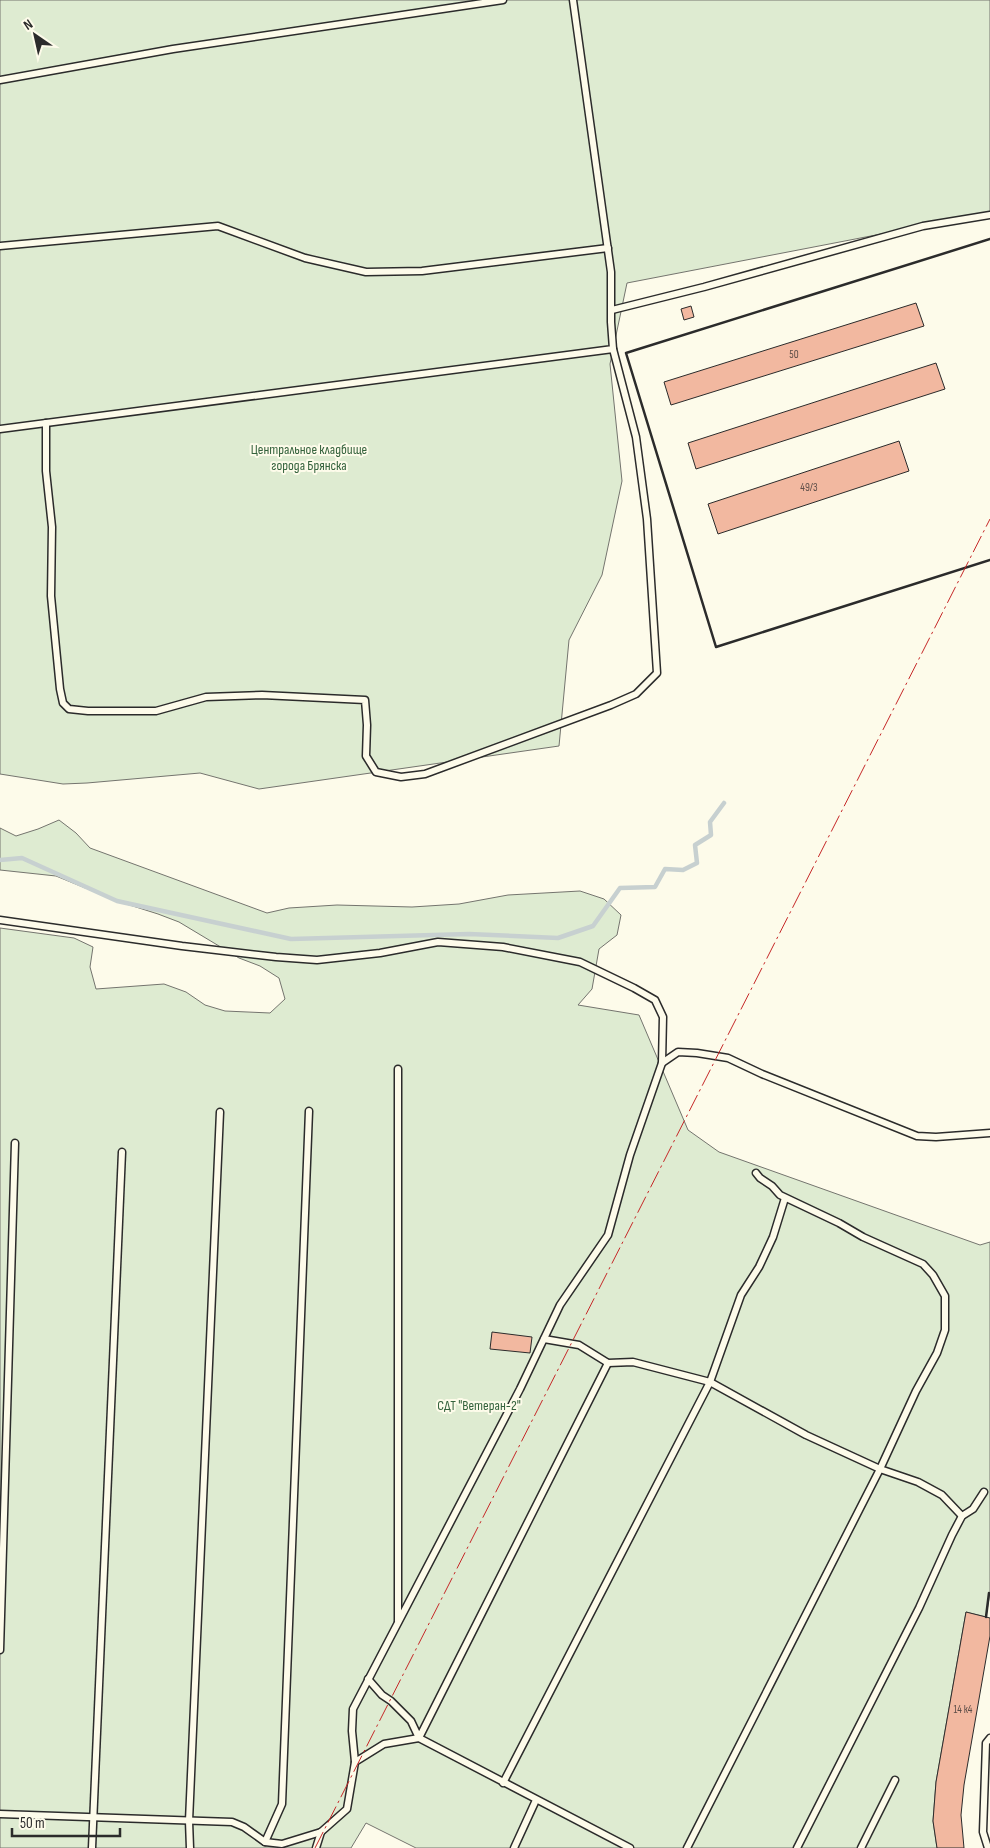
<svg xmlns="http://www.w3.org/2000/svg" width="990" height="1848" font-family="'Sofia Sans Condensed',sans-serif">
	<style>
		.green { fill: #deebd1; stroke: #74746e }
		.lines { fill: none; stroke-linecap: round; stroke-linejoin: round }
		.stream { stroke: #c7d0d0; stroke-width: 4.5 }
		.building { fill: #f2b8a0; stroke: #2b2b2b }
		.service-casing { stroke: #2b2b2b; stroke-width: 9 }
		.service { stroke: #fdfbea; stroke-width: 6 }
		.wall { stroke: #2b2b2b; stroke-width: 2.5 }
		.power { stroke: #c62828; stroke-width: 1; stroke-dasharray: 18 4 2.5 4; stroke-linecap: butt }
		.labels { text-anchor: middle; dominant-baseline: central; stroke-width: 4; stroke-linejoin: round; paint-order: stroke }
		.number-label { font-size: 11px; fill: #5d4e48 }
		.park-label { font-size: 14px; fill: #34623c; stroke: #fdfbea }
	</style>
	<rect width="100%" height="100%" fill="#fdfbea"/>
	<g class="green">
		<path d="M0 0H990V213L627 283 610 364 622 481 602 575 569 640 559 746 259 789 200 773 87 783 63 784 0 774Z"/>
		<path d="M59 820 76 833 90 848 267 913 289 908 337 905 412 907 459 904 508 895 580 891 604 899 621 915 617 935 599 949 592 989 578 1005 639 1015 688 1130 719 1152 980 1245 990 1242V1592L986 1617 966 1612 936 1782 933 1821 937 1848H416L366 1823 351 1848H0V928L74 938 93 947 90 967 96 989 164 984 186 992 205 1005 225 1011 270 1013 285 999 279 978 260 966 239 958 179 922 158 914 117 901 56 876 0 870V828L16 836 38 829Z"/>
	</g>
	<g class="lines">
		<path class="stream" d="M0 860 22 858 117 901 291 939 469 934 558 938 593 926 620 888 655 887 665 869 683 870 697 863 695 845 711 835 710 822 724 803"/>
	</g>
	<g class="building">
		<path d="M916 303 924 326 671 405 664 382Z"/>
		<path d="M691 306 694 317 684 320 681 309Z"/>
		<path d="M936 363 945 389 696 469 688 443Z"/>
		<path d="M899 441 909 471 718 534 708 504Z"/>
		<path d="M492 1332 532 1337 530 1353 490 1349Z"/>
		<path d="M966 1612 990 1618V1636L964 1785 961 1815 964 1848H937L933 1821 936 1782Z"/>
	</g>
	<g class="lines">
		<defs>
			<g id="service">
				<path d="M0 80 173 49 503 0"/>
				<path d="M0 246 218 226 305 258 366 272 422 271 608 248"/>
				<path d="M612 310 704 287 923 226 990 215"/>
				<path d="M46 423V471L52 527 51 596 60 689 63 703 69 709 88 711H156L206 697 262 695 365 700 367 725 366 756 376 772 401 777 425 774 611 705 636 694 657 673 647 519 636 437 613 349"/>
				<path d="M0 429 613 349 611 322V272L573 0"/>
				<path d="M0 920 182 946 276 957 317 960 380 953 438 942 503 947 580 962 634 988 655 1000 663 1017 662 1063 630 1155 608 1235 560 1305 520 1389 353 1709 352 1731 355 1762"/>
				<path d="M662 1063 678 1052 697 1053 728 1058 762 1074 917 1136 936 1137 990 1133"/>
				<path d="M544 1339 579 1345 608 1363 633 1362 710 1382 806 1435 880 1469 918 1482 942 1495 962 1516"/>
				<path d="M398 1621V1069"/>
				<path d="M0 1650 15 1143"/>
				<path d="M368 1679 382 1695 391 1701 411 1721 419 1738 608 1363"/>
				<path d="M503 1783 710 1382 741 1295 759 1267 773 1237 785 1198"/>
				<path d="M0 1814 232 1822 244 1827 265 1842 282 1844 321 1832 347 1809 355 1762 384 1744 419 1738 630 1848"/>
				<path d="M265 1842 282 1804 309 1111"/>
				<path d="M92 1848 122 1152"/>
				<path d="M190 1848 189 1821 220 1112"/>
				<path d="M316 1848 321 1832"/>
				<path d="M514 1848 536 1800"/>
				<path d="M687 1848 880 1469 916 1391 937 1353 945 1330V1296L933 1275 923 1264 863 1237 839 1223 780 1195 772 1186 760 1178 756 1173"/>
				<path d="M797 1848 919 1608 952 1535 962 1516 973 1509 984 1492"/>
				<path d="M861 1848 895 1780"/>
				<path d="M988 1848 983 1832 986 1743 990 1738"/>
			</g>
		</defs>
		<use href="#service" class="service-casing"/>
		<use href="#service" class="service"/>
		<g class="wall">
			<path d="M990 239 626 353 716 647 990 560"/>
			<path d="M986 1617 989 1593"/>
		</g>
		<path class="power" d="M315 1848 990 519"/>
	</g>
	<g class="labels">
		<g class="number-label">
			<text x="794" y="354">50</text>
			<text x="809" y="487">49/3</text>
			<text x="963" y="1709">14 к4</text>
		</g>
		<g class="park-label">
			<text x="309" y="449">Центральное кладбище<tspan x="309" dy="16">города Брянска</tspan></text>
			<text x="479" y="1405">СДТ "Ветеран-2"</text>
		</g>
	</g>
	<g transform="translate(35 35) rotate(326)" stroke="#fdfbea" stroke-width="4" paint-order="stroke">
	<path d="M0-4L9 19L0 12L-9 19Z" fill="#2b2b2b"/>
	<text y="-8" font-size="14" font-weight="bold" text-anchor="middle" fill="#2b2b2b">N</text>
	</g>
	<path d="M12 1828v8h108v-8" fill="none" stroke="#2b2b2b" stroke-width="2.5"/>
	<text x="20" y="1828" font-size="15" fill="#2b2b2b" stroke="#fdfbea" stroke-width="4" paint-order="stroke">50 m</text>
</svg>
